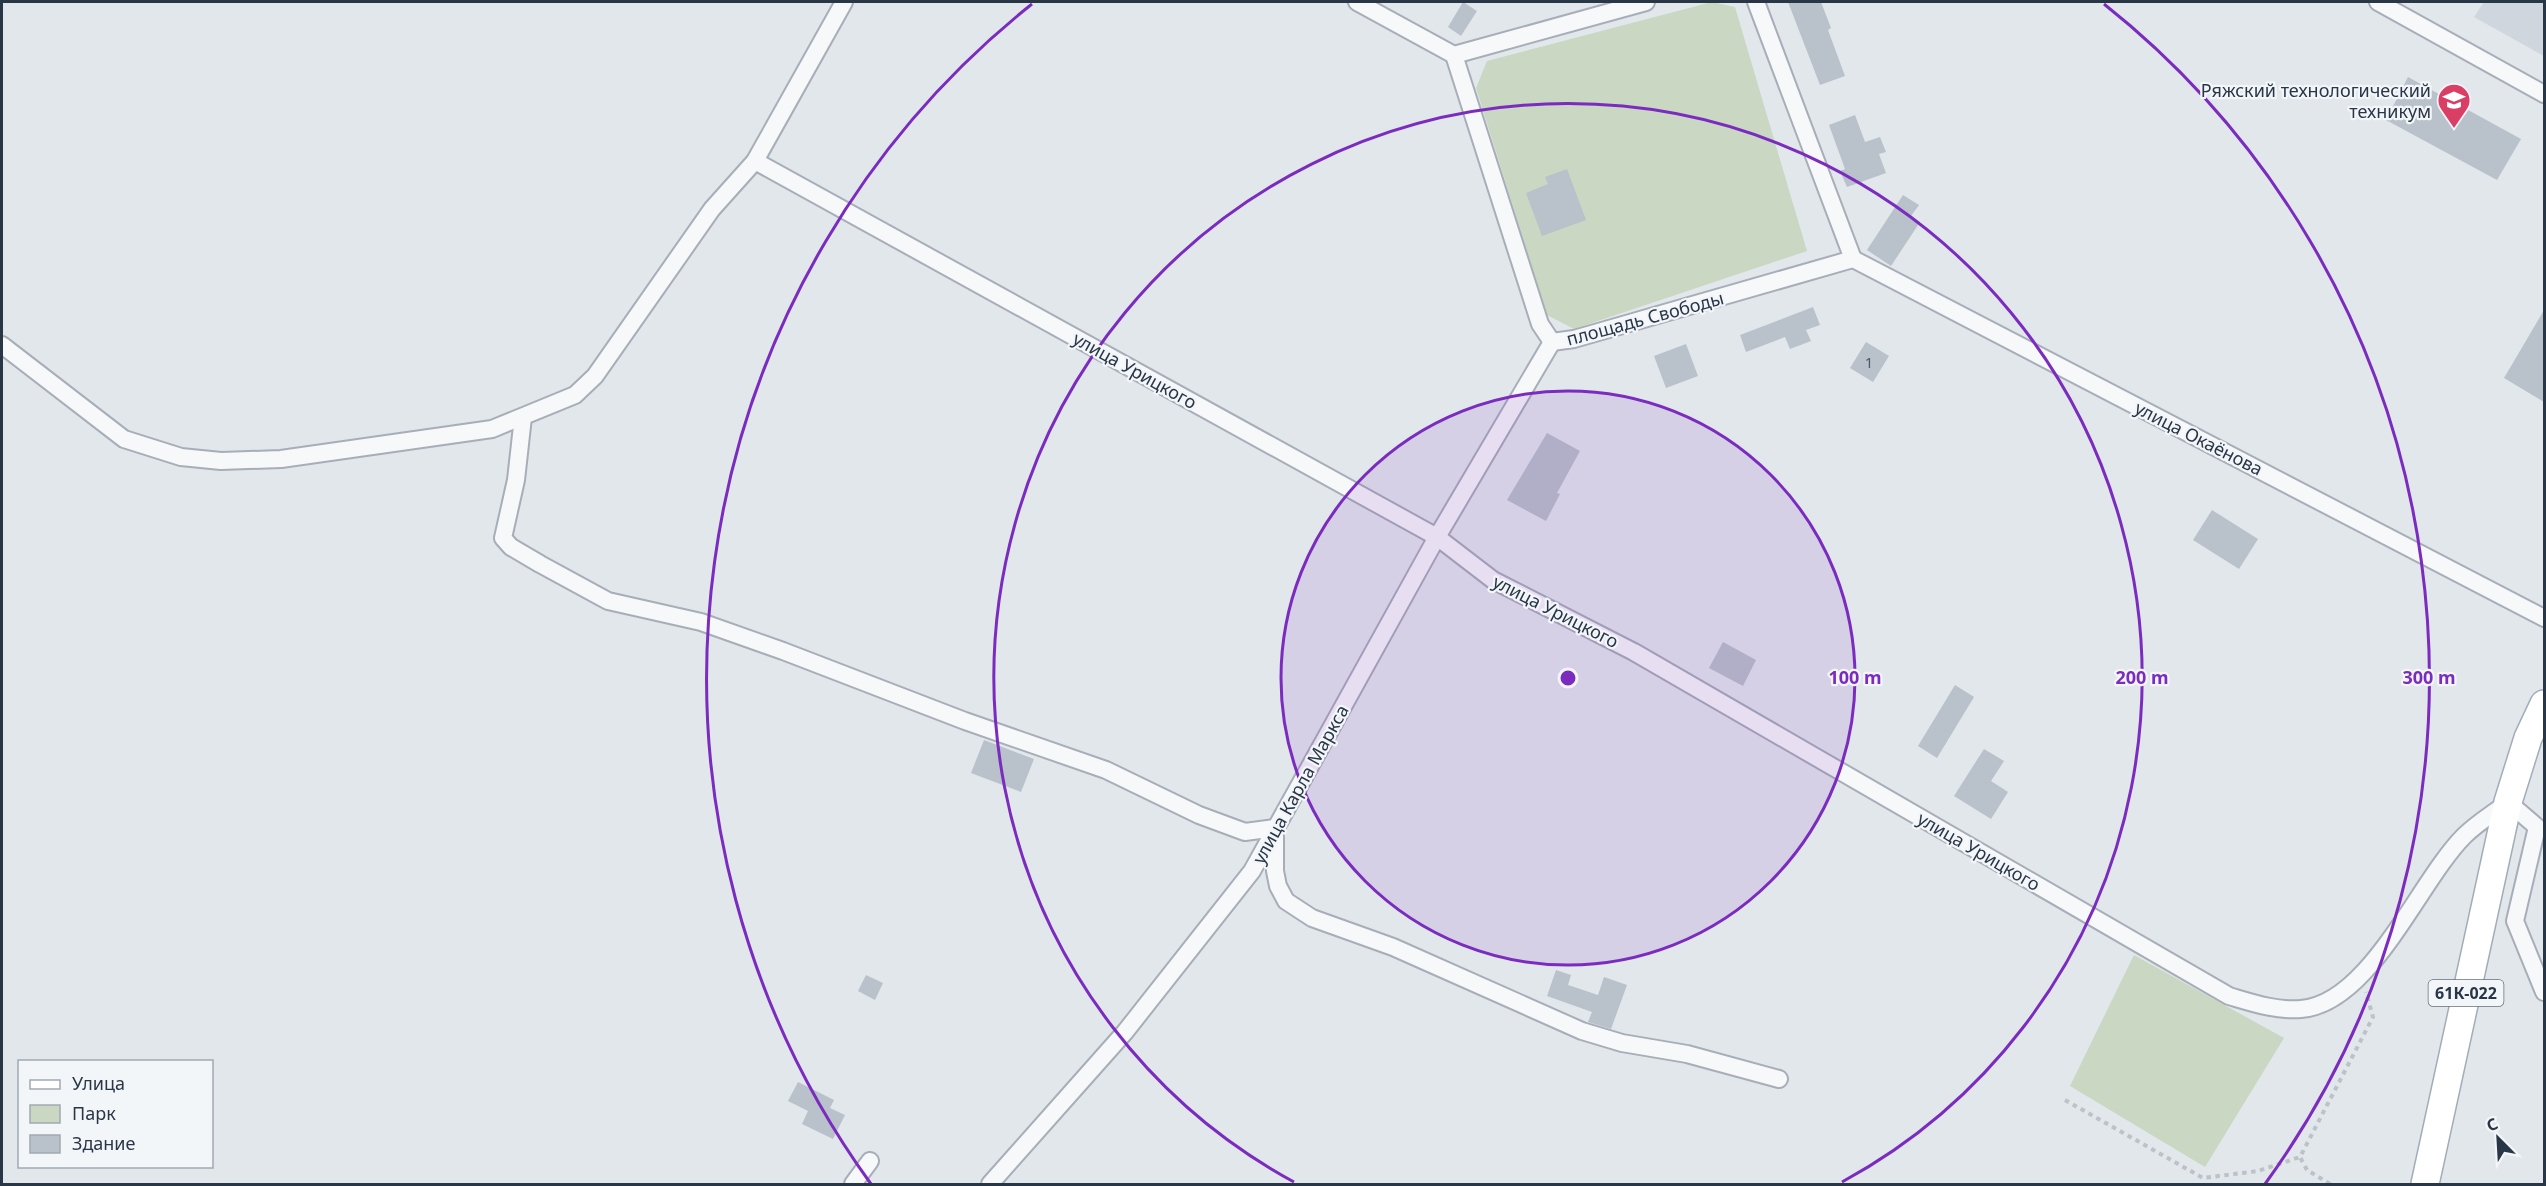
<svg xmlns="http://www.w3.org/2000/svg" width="2546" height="1186" font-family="'Noto Sans',sans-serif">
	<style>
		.built { fill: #d0d6de }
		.green { fill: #cad7c3 }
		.building { fill: #b9c1ca }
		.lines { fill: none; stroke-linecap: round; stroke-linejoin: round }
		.street-casing { stroke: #a7aeb7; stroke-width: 20 }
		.primary-casing { stroke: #a1adb9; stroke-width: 30 }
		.path { stroke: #bdc2c8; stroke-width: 4; stroke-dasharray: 4.5 4.5; stroke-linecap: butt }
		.street { stroke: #f6f8fa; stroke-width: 16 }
		.primary { stroke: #fff; stroke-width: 27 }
		.ring { fill: none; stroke: #7b2cbf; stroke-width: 3 }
		.labels { text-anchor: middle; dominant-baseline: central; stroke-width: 4.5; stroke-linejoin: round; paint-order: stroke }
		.number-label { font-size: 15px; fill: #4d5967 }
		.shield { fill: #f3f6f9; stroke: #66707c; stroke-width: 1.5 }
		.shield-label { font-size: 16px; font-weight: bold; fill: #293646 }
		.poi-label { font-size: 18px; fill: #293646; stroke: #f3f6f9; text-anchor: end }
		.street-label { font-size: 18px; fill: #293646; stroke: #f3f6f9 }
		.centre { fill: #7b2cbf; stroke: #f3f6f9; stroke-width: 3 }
		.ring-label { font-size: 18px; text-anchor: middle; font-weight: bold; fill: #7b2cbf; stroke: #f3f6f9; stroke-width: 4.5; stroke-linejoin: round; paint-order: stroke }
	</style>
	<rect width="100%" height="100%" fill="#e2e7ec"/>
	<path class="built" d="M2484 2H2544V56L2474 17Z"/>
	<g class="green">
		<path d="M1712 2 1735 7 1807 251 1574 329 1547 315 1476 88 1487 61Z"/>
		<path d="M2134 955 2284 1038 2205 1167 2070 1086Z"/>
	</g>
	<g class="building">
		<path d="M1463 2 1477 11 1461 36 1448 27Z"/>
		<path d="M1788 2H1821L1831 28 1828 30 1845 76 1820 85Z"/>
		<path d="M2408 77 2521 139 2497 180 2386 120Z"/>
		<path d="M1855 115 1865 142 1880 137 1886 152 1879 154 1886 173 1847 187 1840 171 1845 169 1829 125Z"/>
		<path d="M1567 169 1586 220 1542 236 1526 193 1548 184 1545 177Z"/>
		<path d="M1903 195 1919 205 1911 216 1920 222 1891 266 1867 250Z"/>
		<path d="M1813 307 1820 325 1806 330 1811 341 1790 349 1785 337 1746 352 1740 335Z"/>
		<path d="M2544 310V402L2504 378Z"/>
		<path d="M1866 342 1889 356 1873 382 1850 368Z"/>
		<path d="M1686 344 1698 376 1666 388 1654 356Z"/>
		<path d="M1547 433 1580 451 1557 493 1560 494 1546 521 1507 500Z"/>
		<path d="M2212 510 2258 539 2239 569 2193 540Z"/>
		<path d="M1723 642 1756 660 1743 686 1709 668Z"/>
		<path d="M1955 685 1974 697 1937 758 1918 746Z"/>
		<path d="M984 740 1034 759 1021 792 971 773Z"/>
		<path d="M1984 749 2004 761 1991 781 2008 792 1991 819 1954 796Z"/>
		<path d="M1556 970 1571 975 1568 985 1598 995 1604 977 1627 985 1611 1029 1588 1022 1592 1012 1547 996Z"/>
		<path d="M866 975 883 983 875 1000 858 991Z"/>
		<path d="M798 1082 834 1100 830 1108 845 1115 833 1139 802 1124 808 1111 788 1101Z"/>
	</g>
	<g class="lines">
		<defs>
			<g id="street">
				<path d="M1357 2 1454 55"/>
				<path d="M2378 2 2544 94"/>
				<path d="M1454 55 1540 324 1552 342 1574 339 1853 259 1756 2"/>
				<path d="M1454 55 1646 2"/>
				<path d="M755 161 1437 537 1493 580 1634 652 2229 996C2253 1003 2276 1011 2301 1009 2370 1004 2419 881 2464 836 2477 823 2494 813 2508 802L2537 827 2515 921 2544 992"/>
				<path d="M1853 259 2544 618"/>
				<path d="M2 345 124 439 181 457 221 461 281 459 492 429 575 395 595 376 712 209 755 161 844 2"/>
				<path d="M523 417 516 480 503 538 511 547 540 564 608 601 701 622 783 651 965 721 1106 770 1199 815 1245 832 1275 828V871L1278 886 1286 901 1312 918 1393 947 1582 1031 1622 1043 1687 1054 1779 1079"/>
				<path d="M853 1184 870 1161"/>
				<path d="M990 1184 1125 1032 1252 871 1437 537 1552 342"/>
			</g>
			<path id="primary" d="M2425 1184 2508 802 2528 738 2544 704"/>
		</defs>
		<use href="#street" class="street-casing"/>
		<use href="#primary" class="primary-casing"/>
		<g class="path">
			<path d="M2065 1100 2203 1178 2258 1171 2300 1157"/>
			<path d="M2330 1184 2307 1170 2300 1157 2373 1017 2366 992"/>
		</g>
		<use href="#street" class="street"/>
		<use href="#primary" class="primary"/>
	</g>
	<circle cx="1568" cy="678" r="287" fill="#7b2cbf" fill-opacity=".12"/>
	<g class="ring">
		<circle cx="1568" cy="678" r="287"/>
		<path d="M1294 1182A574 574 0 1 1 1842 1182"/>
		<path d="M871 1184A861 861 0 0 1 1032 4M2104 4A861 861 0 0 1 2265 1184"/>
	</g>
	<defs>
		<symbol id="university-pin" viewBox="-11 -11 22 30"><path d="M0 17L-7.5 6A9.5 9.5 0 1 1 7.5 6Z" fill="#db3e65" stroke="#f3f6f9"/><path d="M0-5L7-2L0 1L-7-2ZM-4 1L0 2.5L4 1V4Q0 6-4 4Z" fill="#fff"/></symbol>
	</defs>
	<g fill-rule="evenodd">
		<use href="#university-pin" x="2435" y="81" width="38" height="52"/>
	</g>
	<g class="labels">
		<g class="number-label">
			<text x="1869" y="362">1</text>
		</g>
		<rect class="shield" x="2428.5" y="980" width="75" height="26" rx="4.5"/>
		<g class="shield-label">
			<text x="2466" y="993">61К-022</text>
		</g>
		<g class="poi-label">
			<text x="2431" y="90">Ряжский технологический<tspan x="2431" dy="21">техникум</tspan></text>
		</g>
		<g class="street-label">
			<text transform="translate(1645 318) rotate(-15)">площадь Свободы</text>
			<text transform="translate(1135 370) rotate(29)">улица Урицкого</text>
			<text transform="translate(2199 438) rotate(27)">улица Окаёнова</text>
			<text transform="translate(1556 611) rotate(27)">улица Урицкого</text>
			<text transform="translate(1300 784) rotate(-61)">улица Карла Маркса</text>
			<text transform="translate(1979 851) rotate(30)">улица Урицкого</text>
		</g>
	</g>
	<circle cx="1568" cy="678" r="9" class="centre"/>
	<g class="ring-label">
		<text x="1855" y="684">100 m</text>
		<text x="2142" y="684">200 m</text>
		<text x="2429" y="684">300 m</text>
	</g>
	<rect width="2546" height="1186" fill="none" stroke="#293646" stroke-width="6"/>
	<rect x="18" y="1060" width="195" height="108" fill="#f3f6f9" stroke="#a2a9b1" stroke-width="1.5"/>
	<rect x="30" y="1080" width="30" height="9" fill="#ffffff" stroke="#a2a9b1" stroke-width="1.5"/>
	<text x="72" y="1090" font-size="18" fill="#293646">Улица</text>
	<rect x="30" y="1105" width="30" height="18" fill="#cad7c3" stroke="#a2a9b1" stroke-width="1.5"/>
	<text x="72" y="1120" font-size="18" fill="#293646">Парк</text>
	<rect x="30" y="1135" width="30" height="18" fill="#b9c1ca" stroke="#a2a9b1" stroke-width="1.5"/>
	<text x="72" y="1150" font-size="18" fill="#293646">Здание</text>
	<g transform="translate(2498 1138) rotate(336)" stroke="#f3f6f9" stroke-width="4.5" paint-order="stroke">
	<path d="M0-4.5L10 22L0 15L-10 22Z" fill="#293646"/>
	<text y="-9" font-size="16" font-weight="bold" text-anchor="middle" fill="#293646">С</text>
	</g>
</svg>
